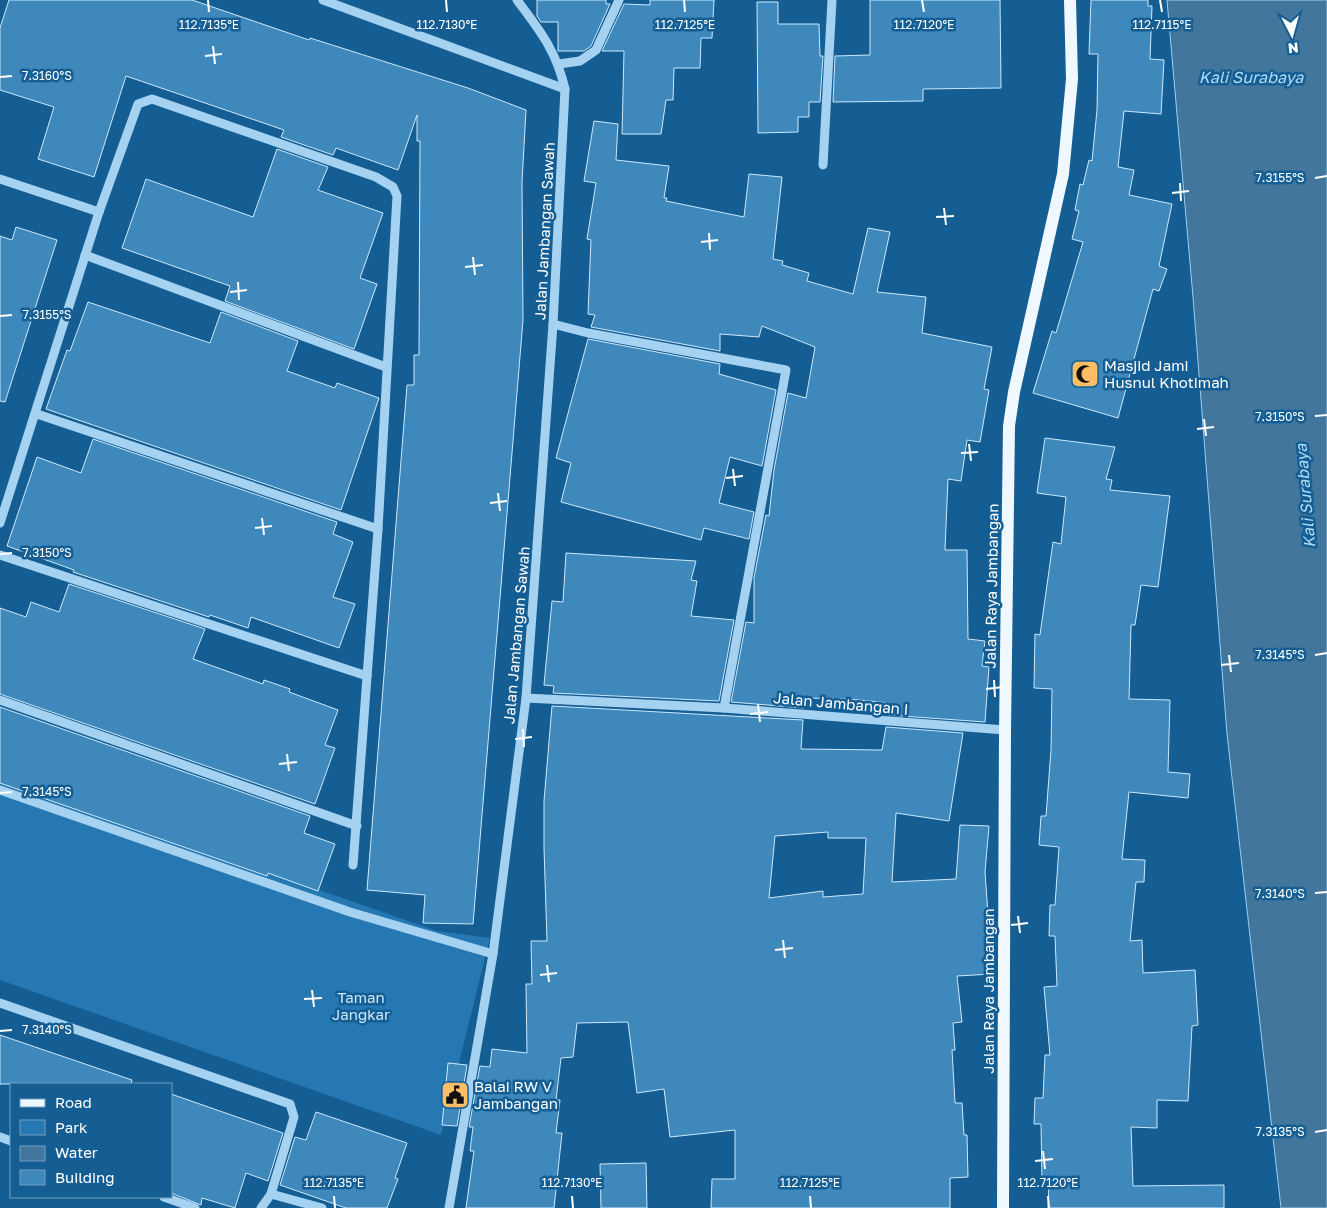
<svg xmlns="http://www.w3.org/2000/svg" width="1327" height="1208" font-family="'Golos Text',sans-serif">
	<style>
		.green { fill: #2578b1 }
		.water { fill: #42769c; stroke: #97cff4 }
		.building { fill: #3e88bc; stroke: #cce9fc; fill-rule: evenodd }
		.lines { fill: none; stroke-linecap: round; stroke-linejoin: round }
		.minor { stroke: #a5d2f1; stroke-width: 9 }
		.major { stroke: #eff8ff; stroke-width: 12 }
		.ticks { fill: none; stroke: #fff; stroke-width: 2 }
		.labels { text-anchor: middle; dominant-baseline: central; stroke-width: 5; stroke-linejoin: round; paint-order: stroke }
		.street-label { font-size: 15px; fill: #fff; stroke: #155e94 }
		.poi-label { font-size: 15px; fill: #fff; stroke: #155e94; text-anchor: start }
		.park-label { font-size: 15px; fill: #cce9fc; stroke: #155e94 }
		.water-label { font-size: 16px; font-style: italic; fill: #b1dcf8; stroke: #155e94 }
		.ticks-label { font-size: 12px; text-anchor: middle; fill: #fff; stroke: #155e94; stroke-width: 5; stroke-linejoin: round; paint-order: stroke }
	</style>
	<rect width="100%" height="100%" fill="#155e94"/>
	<path class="green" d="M0 779 437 931 490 938 441 1135 0 980Z"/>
	<path class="water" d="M1167 0H1327V1208H1281L1227 734 1193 297Z"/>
	<g class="building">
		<path d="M9 0H192L309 40 310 38 468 88 526 110 522 182 523 320 473 924 423 923 425 895 367 890 407 385H414V355H419L420 141H417V115L398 170 336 148 333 155 281 137 284 130 126 76 94 177 38 159 54 107 0 90V28Z"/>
		<path d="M537 0H606V4H610L591 46 584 51H558V22H541L537 16Z"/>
		<path d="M650 0H714L712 38H701L700 68H674L673 100H666L661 134H622L624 51H602L624 4 650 5Z"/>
		<path d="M870 0H1000L1001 88 923 89V101L833 102 835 56 870 55Z"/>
		<path d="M1091 0H1148V6H1152L1150 59 1164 60 1161 114 1124 111 1118 167 1134 170 1129 195 1172 204 1159 266 1167 269 1159 291 1153 289 1118 418 1033 393 1052 331 1056 333 1083 242 1072 239 1079 211 1075 210 1080 184 1083 185 1089 160 1092 161 1097 110 1098 54H1089Z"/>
		<path d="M757 2H778V24H819L820 56H823L820 102H809V117H798V132L758 133Z"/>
		<path d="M594 121 618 124 616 160 669 166 664 198H667L666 201 744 217 749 174 782 177 773 259 783 261 782 265 809 273 807 281 853 294 868 228 890 232 877 292 926 297 922 333 992 347 984 389 989 390 980 442 967 440 961 481 948 479 945 550H967L968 639 985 641 982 666 989 667 985 722 888 715 889 703 848 699 805 698 804 708 731 702 746 622 754 623V578L766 515 769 516 774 470 788 393 806 398 815 347 762 326 759 337 720 334V351L591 327 595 315 588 314 591 240 587 239 596 183 584 181Z"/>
		<path d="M277 149 328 167 318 190 383 213 360 278 377 284 354 349 225 301 230 286 122 248 146 179 253 217Z"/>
		<path d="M16 227 57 240 5 402 0 401V236L12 240Z"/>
		<path d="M88 302 210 343 221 312 298 341 287 371 335 388 337 383 379 398 341 510 46 409 67 350 70 351Z"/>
		<path d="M588 339 720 364 719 374 776 390 762 466 730 457 719 503 754 512 749 539 704 528 701 540 561 502 571 463 556 458Z"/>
		<path d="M1045 438 1115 447 1106 479 1112 480 1110 490 1170 496 1158 587 1141 585 1135 625H1131L1129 699 1170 700 1168 772 1190 774 1188 798 1129 792 1122 859 1145 860 1144 882H1136L1130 941 1142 940 1143 973 1195 970 1198 1025 1192 1026 1188 1101 1157 1100V1128L1131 1127 1133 1186 1224 1185V1208H1048L1049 1182H1042L1041 1124H1034L1035 1098H1043L1045 1055H1050L1044 987 1057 986 1055 936H1049L1050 905H1055L1059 847 1039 845 1041 816H1046L1051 750 1052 689 1034 688 1035 634 1040 635 1053 542 1061 544 1066 497 1037 493Z"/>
		<path d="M93 439 337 522 333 534 353 542 333 597 355 604 339 648 251 617 248 628 210 615 209 617 73 572 74 570 7 546 37 457 81 473Z"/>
		<path d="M566 553 696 561 691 580 697 581 691 616 734 620 719 701 553 693 554 686 544 685 552 601 563 602Z"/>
		<path d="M69 584 205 629 193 659 263 684 264 680 290 689 289 692 338 710 325 745 335 748 315 804 0 694V608L26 617 31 602 59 612Z"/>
		<path d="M552 706 803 720 801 749 882 750 886 727 963 733 949 821 896 813 892 882 956 879 960 825 989 826 985 872 988 914H990L992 974 957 976 962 1022 953 1023 955 1050H952L955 1103H962L964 1135H967L968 1177 950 1178V1208H711L712 1179H735V1130L670 1137 664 1089 637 1093 628 1022 577 1023 573 1057 561 1058 556 1100H560L556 1133H562L554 1208H466L474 1151H470L473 1127H469L480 1066 490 1067 492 1049 527 1053 526 984H532L531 941H547L544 848V801ZM828 832V838H866L863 894 823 897V891L769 898 775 836Z"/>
		<path d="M0 707 310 816 304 833 335 844 318 891 268 873 267 876 0 783Z"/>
		<path d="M0 1035 132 1080 131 1084H0Z"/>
		<path d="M448 1063 467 1065 457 1126 442 1125Z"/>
		<path d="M171 1094 283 1133 268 1181 246 1173 235 1208 202 1198 201 1205 171 1193Z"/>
		<path d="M316 1112 407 1143 395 1178 398 1179 387 1208H346L280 1185 295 1137 306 1140Z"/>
		<path d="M646 1163 647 1208H601L600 1164Z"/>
	</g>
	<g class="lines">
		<g class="minor">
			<path d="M323 0 565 89"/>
			<path d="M559 64 580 61 596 50 619 0"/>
			<path d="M823 165 832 0"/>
			<path d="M0 179 99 212"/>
			<path d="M85 255 386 367"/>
			<path d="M553 324 588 333 786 370 724 708"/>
			<path d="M37 414 378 529"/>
			<path d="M0 523 99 212 138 104 152 99 376 177 393 187 397 196 378 529 353 865"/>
			<path d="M0 555 367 676"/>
			<path d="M526 698 724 708 1005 730"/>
			<path d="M0 700 357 826"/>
			<path d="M0 790 350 912 493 954"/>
			<path d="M0 1003 290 1104 294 1117 271 1194 261 1208"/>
			<path d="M0 1137 11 1141"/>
			<path d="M271 1194 322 1208"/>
			<path d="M164 1197 195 1208"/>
			<path d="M449 1208 493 954 526 698 553 324 565 89C556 50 540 31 517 0"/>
		</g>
		<path class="major" d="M1003 1208 1005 730 1009 426 1014 392 1063 174 1072 79 1070 0"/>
	</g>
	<path class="ticks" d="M208 0 209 12M446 0 447 12M684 0 685 12M922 0 924 12M1160 0 1162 12M213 46 215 64M205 56 222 54M0 77 12 76M1315 178 1327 176M1180 183 1181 201M1172 193 1189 191M944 208 946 225M936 217 954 216M709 233 710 250M701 242 718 240M473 257 475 275M465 267 483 265M238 282 239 300M230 292 247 290M0 316 12 315M1315 416 1327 415M1204 419 1206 436M1197 429 1214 427M969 444 971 461M961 453 978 452M733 469 735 486M726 478 743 476M498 493 500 511M490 503 507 501M262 518 264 535M255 528 272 526M0 554 12 553M1229 655 1231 672M1315 655 1327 653M1221 665 1239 663M994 680 995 697M986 689 1003 687M758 704 760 722M750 714 768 712M523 729 524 747M515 739 532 737M287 754 289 771M279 764 297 762M0 793 12 792M1315 893 1327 892M1018 916 1020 933M1011 925 1028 923M783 940 785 958M775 950 793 948M547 965 549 982M540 975 557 973M312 990 314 1007M304 999 322 998M0 1031 12 1030M1315 1132 1327 1130M1043 1151 1045 1169M1035 1161 1053 1159M334 1196 335 1208M572 1196 573 1208M810 1196 811 1208M1048 1196 1049 1208"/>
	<defs>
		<symbol id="mosque-square" viewBox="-11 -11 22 22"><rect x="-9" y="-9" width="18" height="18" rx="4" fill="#ffbd65" stroke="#155e94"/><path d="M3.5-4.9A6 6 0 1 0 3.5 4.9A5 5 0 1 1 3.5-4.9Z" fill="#111"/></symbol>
		<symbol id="civic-square" viewBox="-11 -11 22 22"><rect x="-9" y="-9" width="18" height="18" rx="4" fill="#ffbd65" stroke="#155e94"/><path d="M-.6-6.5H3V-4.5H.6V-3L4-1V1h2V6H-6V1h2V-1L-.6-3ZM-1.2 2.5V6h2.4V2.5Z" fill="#111"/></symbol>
	</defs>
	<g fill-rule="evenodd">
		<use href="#mosque-square" x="1069" y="358" width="32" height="32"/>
		<use href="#civic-square" x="439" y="1079" width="32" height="32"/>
	</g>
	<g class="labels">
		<g class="street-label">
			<text transform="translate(544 231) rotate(-87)">Jalan Jambangan Sawah</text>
			<text transform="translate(991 586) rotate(-89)">Jalan Raya Jambangan</text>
			<text transform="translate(516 635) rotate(-85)">Jalan Jambangan Sawah</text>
			<text transform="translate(841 703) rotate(5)">Jalan Jambangan I</text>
			<text transform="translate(988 991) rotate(-90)">Jalan Raya Jambangan</text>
		</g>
		<g class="poi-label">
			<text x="1104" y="365">Masjid Jami<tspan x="1104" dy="17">Husnul Khotimah</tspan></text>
			<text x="474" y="1086">Balai RW V<tspan x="474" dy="17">Jambangan</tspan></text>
		</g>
		<g class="park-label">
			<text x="361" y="997">Taman<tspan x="361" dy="17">Jangkar</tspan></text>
		</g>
		<g class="water-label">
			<text x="1251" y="77">Kali Surabaya</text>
			<text transform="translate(1305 496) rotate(-95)">Kali Surabaya</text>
		</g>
	</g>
	<g class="ticks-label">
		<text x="209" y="29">112.7135°E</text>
		<text x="447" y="29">112.7130°E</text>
		<text x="685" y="29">112.7125°E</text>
		<text x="924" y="29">112.7120°E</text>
		<text x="1162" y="29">112.7115°E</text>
		<text x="47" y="80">7.3160°S</text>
		<text x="1280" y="182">7.3155°S</text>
		<text x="47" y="319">7.3155°S</text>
		<text x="1280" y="421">7.3150°S</text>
		<text x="47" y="557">7.3150°S</text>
		<text x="1280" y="659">7.3145°S</text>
		<text x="47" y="796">7.3145°S</text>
		<text x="1280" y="898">7.3140°S</text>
		<text x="47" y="1034">7.3140°S</text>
		<text x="1280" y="1136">7.3135°S</text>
		<text x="334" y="1187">112.7135°E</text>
		<text x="572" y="1187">112.7130°E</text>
		<text x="810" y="1187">112.7125°E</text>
		<text x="1048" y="1187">112.7120°E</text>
	</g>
	<rect x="10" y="1083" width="162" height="115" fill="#155e94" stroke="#739ebf"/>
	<rect x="20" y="1099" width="25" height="8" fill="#eff8ff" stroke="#739ebf"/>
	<text x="55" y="1108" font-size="15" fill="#ffffff">Road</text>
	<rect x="20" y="1120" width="25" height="15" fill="#2578b1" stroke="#739ebf"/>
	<text x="55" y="1133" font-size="15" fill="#ffffff">Park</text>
	<rect x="20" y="1146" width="25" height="15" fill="#42769c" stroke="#739ebf"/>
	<text x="55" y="1158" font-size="15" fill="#ffffff">Water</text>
	<rect x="20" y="1170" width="25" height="15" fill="#3e88bc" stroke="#739ebf"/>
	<text x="55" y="1183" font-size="15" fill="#ffffff">Building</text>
	<g transform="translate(1292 35) rotate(174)" stroke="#155e94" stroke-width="4" paint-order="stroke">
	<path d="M0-4L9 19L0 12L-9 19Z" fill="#ffffff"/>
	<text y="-8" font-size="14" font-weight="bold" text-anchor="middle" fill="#ffffff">N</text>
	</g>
</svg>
